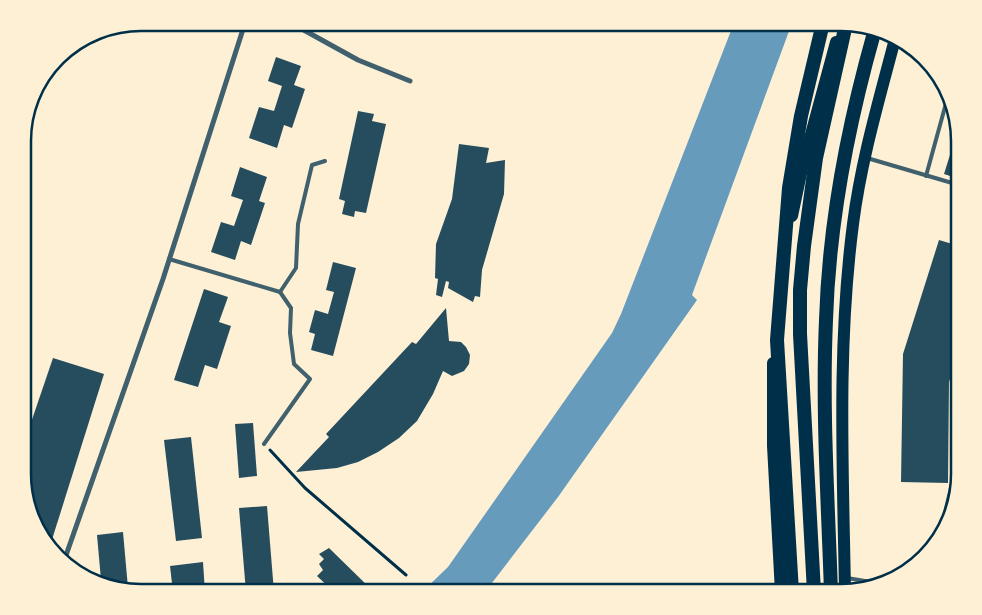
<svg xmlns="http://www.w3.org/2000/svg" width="982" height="615" font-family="'Space Grotesk',sans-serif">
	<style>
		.water { fill: #669bbc }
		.building { fill: #264d5e }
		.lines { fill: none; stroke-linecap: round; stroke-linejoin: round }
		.path { stroke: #003049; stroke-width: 3 }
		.service { stroke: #3f606c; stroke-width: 4 }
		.minor { stroke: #3f606c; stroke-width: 5 }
		.primary { stroke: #003049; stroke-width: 12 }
		.trunk { stroke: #003049; stroke-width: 14 }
		.rim { fill: none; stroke: #003049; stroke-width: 2.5 }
	</style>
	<rect width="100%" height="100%" fill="#fdf0d5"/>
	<path class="water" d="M734 23H792L692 295 697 300 558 497 485 592H422L448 567 612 333 621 314Z"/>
	<g class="building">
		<path d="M276 57 301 66 294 85 305 89 292 128 284 125 277 148 249 138 259 107 274 111 282 86 268 81Z"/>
		<path d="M358 111 374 114 372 121 386 124 366 213 355 211 354 217 342 214 345 201 339 199Z"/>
		<path d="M958 129 959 134V179L944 174Z"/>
		<path d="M459 144 489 148 486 163 505 160 504 194 482 270 480 297 475 296 473 302 448 288 449 282 446 281 442 297 436 295 438 279 435 278 436 244 452 199Z"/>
		<path d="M240 167 267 177 259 201 265 203 251 245 241 241 235 260 211 252 221 222 234 226 243 200 231 196Z"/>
		<path d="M939 240 959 246V351L949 382 948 483 901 482 903 354Z"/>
		<path d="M333 262 356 268 333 356 311 350 315 334 309 332 315 310 328 314 334 292 326 290Z"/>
		<path d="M204 289 228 297 219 322 231 326 217 369 205 365 198 387 174 380Z"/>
		<path d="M446 308 449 341 461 342 466 347 470 355 469 364 464 371 452 376 443 371 433 394 417 421 399 438 378 452 358 462 337 468 296 472 329 437 326 434 412 342 416 344Z"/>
		<path d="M53 358 104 374 50 546 42 539 23 489V446Z"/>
		<path d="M253 423 257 476 239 478 235 424Z"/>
		<path d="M191 437 202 538 176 541 164 440Z"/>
		<path d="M267 506 274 592H246L239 508Z"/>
		<path d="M123 532 128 588 101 580 97 535Z"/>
		<path d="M329 548 374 592H334L317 576 323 570 319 564 324 559 319 554Z"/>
		<path d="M203 562 205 592H173L170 566Z"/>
	</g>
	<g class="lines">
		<g class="path">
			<path d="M955 365 959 366"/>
			<path d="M270 450 305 488 406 575"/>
		</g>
		<g class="service">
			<path d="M867 158 959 185"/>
			<path d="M926 176 948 96"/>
			<path d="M169 259 280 292 291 308 290 333 294 364 310 379 264 444"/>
			<path d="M280 292 296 268 298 224 312 165 325 161"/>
			<path d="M938 541 959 455"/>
			<path d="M847 578 877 583"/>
		</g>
		<g class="minor">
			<path d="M291 23 358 60 410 81"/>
			<path d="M64 561 163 279 245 23"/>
		</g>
		<g class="primary">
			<path d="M792 216 803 164 836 42"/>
			<path d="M773 363V446L781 592"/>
			<path d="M845 592C843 469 837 347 853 224 861 161 879 100 895 39"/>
		</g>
		<g class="trunk">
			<path d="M792 592 777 340 789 188 801 116 823 23"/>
			<path d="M814 592 800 334V290L804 246 816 158 846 24"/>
			<path d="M831 592C828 501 822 411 826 320 829 223 848 125 874 33"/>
		</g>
	</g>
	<path d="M0 0H982V615H0ZM141 31H841A110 110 0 0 1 951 141V474A110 110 0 0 1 841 584H141A110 110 0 0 1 31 474V141A110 110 0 0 1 141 31Z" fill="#fdf0d5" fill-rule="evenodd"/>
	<path class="rim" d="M141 31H841A110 110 0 0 1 951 141V474A110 110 0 0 1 841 584H141A110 110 0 0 1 31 474V141A110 110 0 0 1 141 31Z"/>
</svg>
